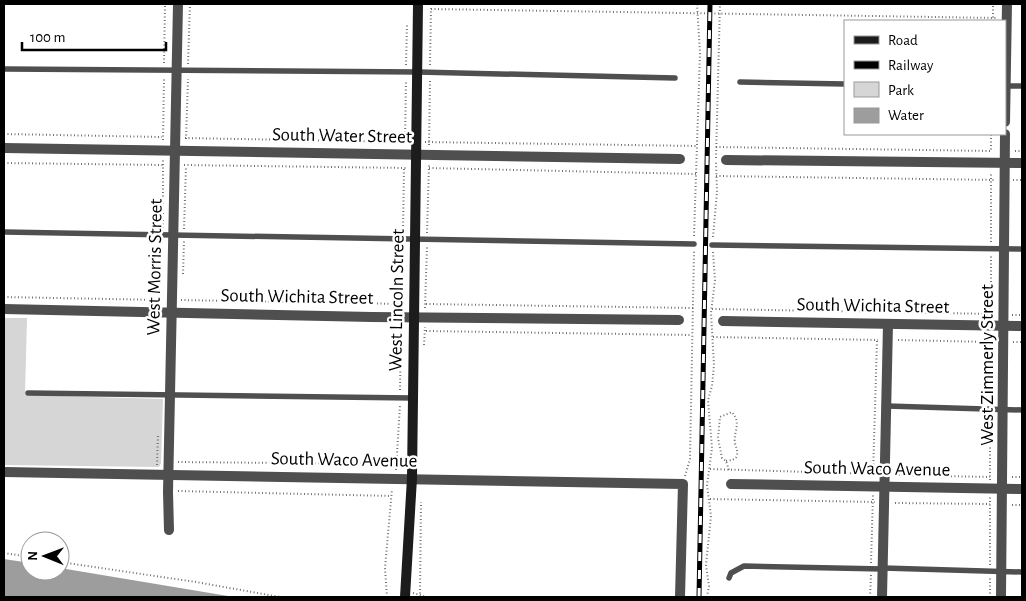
<svg xmlns="http://www.w3.org/2000/svg" width="1026" height="601" font-family="'Alegreya Sans',sans-serif">
	<style>
		.green { fill: #d6d6d6 }
		.water { fill: #9d9d9d }
		.lines { fill: none; stroke-linecap: round; stroke-linejoin: round }
		.path { stroke: #717171; stroke-width: 2; stroke-dasharray: 1 2.5; stroke-linecap: butt }
		.lane { stroke: #4f4f4f; stroke-width: 5.5 }
		.street { stroke: #4f4f4f; stroke-width: 10 }
		.secondary { stroke: #1c1c1c; stroke-width: 10 }
		.rail-casing { stroke: #000; stroke-width: 5 }
		.rail { stroke: #fff; stroke-width: 3; stroke-dasharray: 9; stroke-linecap: butt }
		.labels { text-anchor: middle; dominant-baseline: central; stroke-width: 5; stroke-linejoin: round; paint-order: stroke }
		.street-label { font-size: 19px; fill: #000; stroke: #fff }
	</style>
	<rect width="100%" height="100%" fill="#fff"/>
	<path class="green" d="M4 318H27L25 395 163 399 161 463 159 467 4 465Z"/>
	<path class="water" d="M4 559 30 563V571H60V568L234 597H4Z"/>
	<g class="lines">
		<g class="path">
			<path d="M993 21V4"/>
			<path d="M164 63 165 4"/>
			<path d="M188 64 190 4"/>
			<path d="M406 65 407 25"/>
			<path d="M430 65 431 9 997 18"/>
			<path d="M4 134 162 137"/>
			<path d="M185 138 407 142"/>
			<path d="M186 139 188 79"/>
			<path d="M163 140 164 78"/>
			<path d="M425 142 697 146"/>
			<path d="M405 143 406 80"/>
			<path d="M429 145 430 80"/>
			<path d="M716 147 991 151V134"/>
			<path d="M1015 151H1022"/>
			<path d="M716 158 720 4"/>
			<path d="M4 163 164 165"/>
			<path d="M184 165 406 168"/>
			<path d="M429 168 696 174"/>
			<path d="M716 176 996 180"/>
			<path d="M1013 180H1022"/>
			<path d="M163 228V160"/>
			<path d="M184 229 186 166"/>
			<path d="M403 233 404 167"/>
			<path d="M427 233 429 165"/>
			<path d="M694 236 700 53 697 4"/>
			<path d="M713 237 717 192 716 162"/>
			<path d="M991 242V172"/>
			<path d="M183 274 184 241"/>
			<path d="M4 297 161 300"/>
			<path d="M181 300 404 304"/>
			<path d="M402 303 403 245"/>
			<path d="M426 304 693 308"/>
			<path d="M425 308 427 247"/>
			<path d="M712 309 995 314"/>
			<path d="M1012 315H1022"/>
			<path d="M991 317V255"/>
			<path d="M426 331 691 335"/>
			<path d="M713 337 878 340"/>
			<path d="M898 340 991 342"/>
			<path d="M1013 342H1022"/>
			<path d="M424 345 425 327"/>
			<path d="M400 390 401 327"/>
			<path d="M990 402 991 335"/>
			<path d="M726 461C731 460 735 460 737 456 738 451 736 448 735 443 733 432 742 424 732 412L720 417 718 438 722 458 726 461 729 470"/>
			<path d="M178 462 398 464"/>
			<path d="M157 465 158 435"/>
			<path d="M710 469 875 474"/>
			<path d="M396 470 400 405"/>
			<path d="M873 475 877 340"/>
			<path d="M895 475 990 477"/>
			<path d="M685 476 690 459 694 251"/>
			<path d="M1012 477H1022"/>
			<path d="M990 480V417"/>
			<path d="M178 491 391 496"/>
			<path d="M710 499 875 502"/>
			<path d="M895 503 990 504"/>
			<path d="M1012 505H1022"/>
			<path d="M4 553 30 557"/>
			<path d="M60 562 196 582 280 597"/>
			<path d="M871 563 873 495"/>
			<path d="M990 565V497"/>
			<path d="M413 593 427 597"/>
			<path d="M387 597 385 568 392 489"/>
			<path d="M420 597 421 502"/>
			<path d="M707 597 709 586 706 565 711 516 707 485 712 448 708 400 712 386 714 365 711 313 715 280 713 252"/>
			<path d="M870 597 871 575"/>
			<path d="M990 597V577"/>
		</g>
		<g class="lane">
			<path d="M4 69 418 72 675 78"/>
			<path d="M740 82 845 84"/>
			<path d="M1005 86H1022"/>
			<path d="M4 232 694 244"/>
			<path d="M712 245 1022 249"/>
			<path d="M28 393 413 398"/>
			<path d="M887 406 1022 410"/>
			<path d="M883 568 1022 572"/>
			<path d="M729 578 731 573 744 566 883 569"/>
		</g>
		<g class="street">
			<path d="M1005 122 1007 4"/>
			<path d="M4 148 680 159"/>
			<path d="M726 160 1022 163"/>
			<path d="M4 309 372 317 679 320"/>
			<path d="M723 321 1022 326"/>
			<path d="M4 472 683 484 680 597"/>
			<path d="M731 484 1022 489"/>
			<path d="M169 530 168 492 178 4"/>
			<path d="M882 597 888 324"/>
			<path d="M1001 597 1005 134"/>
		</g>
		<path class="secondary" d="M405 597 412 478 418 4"/>
		<defs>
			<path id="rail" d="M699 597 710 4"/>
		</defs>
		<use href="#rail" class="rail-casing"/>
		<use href="#rail" class="rail"/>
	</g>
	<g class="labels">
		<g class="street-label">
			<text transform="translate(342 136) rotate(1)">South Water Street</text>
			<text transform="translate(155 267) rotate(-89)">West Morris Street</text>
			<text transform="translate(297 297) rotate(1)">South Wichita Street</text>
			<text transform="translate(397 300) rotate(-89)">West Lincoln Street</text>
			<text transform="translate(873 306) rotate(1)">South Wichita Street</text>
			<text transform="translate(987 365) rotate(-90)">West Zimmerly Street</text>
			<text transform="translate(344 460) rotate(1)">South Waco Avenue</text>
			<text transform="translate(877 469) rotate(1)">South Waco Avenue</text>
		</g>
	</g>
	<rect width="1026" height="601" fill="none" stroke="#000000" stroke-width="10"/>
	<rect x="844" y="20" width="162" height="115" fill="#ffffff" stroke="#999999"/>
	<rect x="854" y="36" width="25" height="8" fill="#1c1c1c" stroke="#999999"/>
	<text x="888" y="45" font-size="15" fill="#000000">Road</text>
	<rect x="854" y="61" width="25" height="8" fill="#000000" stroke="#999999"/>
	<text x="888" y="70" font-size="15" fill="#000000">Railway</text>
	<rect x="854" y="82" width="25" height="15" fill="#d6d6d6" stroke="#999999"/>
	<text x="888" y="95" font-size="15" fill="#000000">Park</text>
	<rect x="854" y="108" width="25" height="15" fill="#9d9d9d" stroke="#999999"/>
	<text x="888" y="120" font-size="15" fill="#000000">Water</text>
	<g transform="translate(45 556) rotate(271)"><circle r="24" fill="#ffffff" stroke="#999999"/>
	<path d="M0-4L9 19L0 12L-9 19Z" fill="#000000"/>
	<text y="-8" font-size="14" font-weight="bold" text-anchor="middle" fill="#000000">N</text>
	</g>
	<path d="M22 42v8h144v-8" fill="none" stroke="#000000" stroke-width="2.5"/>
	<text x="30" y="42" font-size="15" fill="#000000" stroke="#ffffff" stroke-width="4" paint-order="stroke">100 m</text>
</svg>
